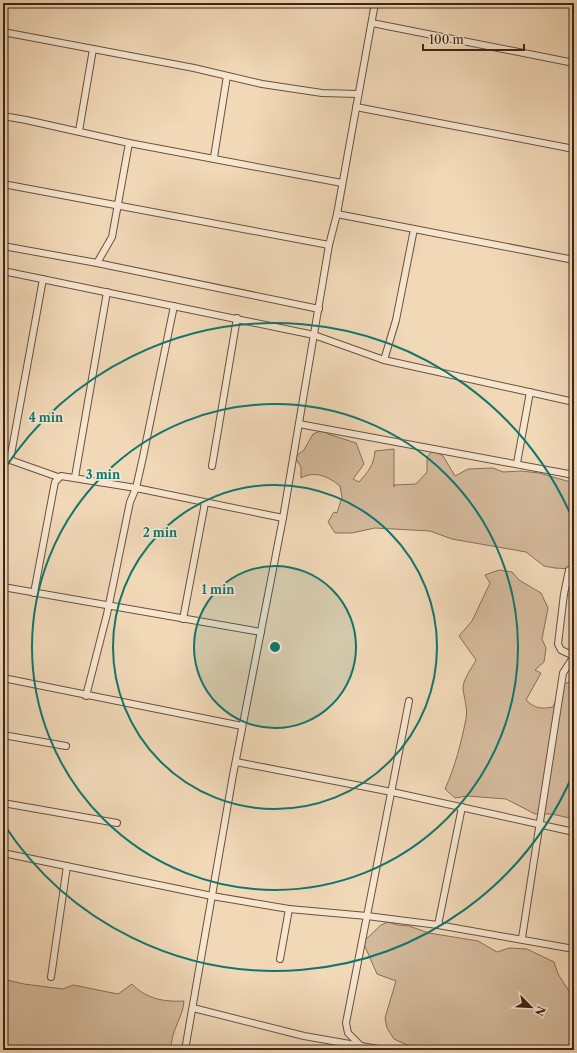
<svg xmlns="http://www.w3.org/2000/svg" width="577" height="1053" font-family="'Libre Caslon Text',serif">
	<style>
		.green { fill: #d3b99b; stroke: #886e58 }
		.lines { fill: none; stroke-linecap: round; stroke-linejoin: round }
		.minor-casing { stroke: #6b513e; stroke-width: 8 }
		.minor { stroke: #f6e6d0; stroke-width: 6 }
		.ring { fill: none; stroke: #0f766e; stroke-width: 2 }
		.centre { fill: #0f766e; stroke: #f6e6d0; stroke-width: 2 }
		.ring-label { font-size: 12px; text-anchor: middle; font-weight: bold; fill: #0f766e; stroke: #f6e6d0; stroke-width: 3.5; stroke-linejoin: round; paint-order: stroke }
	</style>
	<rect width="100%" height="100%" fill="#f1d8b7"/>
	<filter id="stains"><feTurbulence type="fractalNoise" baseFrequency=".005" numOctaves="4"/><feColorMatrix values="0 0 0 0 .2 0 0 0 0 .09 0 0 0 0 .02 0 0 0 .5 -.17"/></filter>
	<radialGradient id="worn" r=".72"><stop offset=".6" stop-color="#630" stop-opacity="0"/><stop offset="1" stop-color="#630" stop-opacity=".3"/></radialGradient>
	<g class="green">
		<path d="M323 430 328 434 356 443 364 464 353 479 359 482C368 472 374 465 375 451L394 449V487V485L416 484 427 472V457L433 450 443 456 455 476 468 469 493 468 503 472 521 471 539 473 574 483V569L555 568 544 566 526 552 452 539 430 531 375 528 352 533H335L328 522 334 512 337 513 342 497 340 486C329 477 315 470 301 478V467L295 457 304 450 313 434Z"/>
		<path d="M499 570 512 572 519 580 541 593 548 608 542 639 546 648 544 662 535 670 541 673 526 700C535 709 542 709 553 707L562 685 569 682 574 692V819L552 814H535L506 799 467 796 455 798 445 789C455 767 461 743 466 719 468 708 464 699 463 688 463 679 472 668 476 660L459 636 472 621 490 583 485 575Z"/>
		<path d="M388 922 397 925 409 926 429 933 478 941 497 952 509 948 527 949 554 962 558 974 574 999V1050H431L407 1045 394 1039 387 1028 385 1018 396 981 377 974 363 942 381 925Z"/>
		<path d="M3 979 24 984 63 989 73 985 118 994 132 984C146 999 164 1002 184 1001 184 1015 170 1032 171 1050H3Z"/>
	</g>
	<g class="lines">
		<defs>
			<g id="minor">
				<path d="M372 23 574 63"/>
				<path d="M3 32 194 68 262 84 322 93 358 94"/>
				<path d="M356 107 574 149"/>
				<path d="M3 116 26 120 129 143 342 183"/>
				<path d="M79 131 93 49"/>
				<path d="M214 157 227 76"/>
				<path d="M3 184 329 245"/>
				<path d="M337 214 574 260"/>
				<path d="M3 246 97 263 319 309"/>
				<path d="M97 263 112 237 129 143"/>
				<path d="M3 271 314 335 384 360 574 402"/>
				<path d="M43 279 10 460 58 477"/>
				<path d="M384 360 396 320 414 229"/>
				<path d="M299 424 574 475"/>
				<path d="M517 463 530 392"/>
				<path d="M212 466 237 318"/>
				<path d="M75 477 107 292"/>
				<path d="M569 570 564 594 558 644 561 650 574 656"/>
				<path d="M3 587 261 632"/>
				<path d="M34 593 54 487 55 482 61 476 136 488 283 518"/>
				<path d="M183 619 205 503"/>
				<path d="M3 678 242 726"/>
				<path d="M86 696 107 614 130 502 136 488 143 457 174 306"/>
				<path d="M3 735 66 746"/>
				<path d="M236 762 392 792 574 832"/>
				<path d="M3 803 117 823"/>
				<path d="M3 853 212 896 289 909 367 916 438 925 574 949"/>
				<path d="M438 925 462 807"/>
				<path d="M522 938 563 673 574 656"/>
				<path d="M280 959 289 909"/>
				<path d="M51 977 67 866"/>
				<path d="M193 1008 304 1036 384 1050"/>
				<path d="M361 1046 348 1033 346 1023 409 701"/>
				<path d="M185 1050 233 775 283 518 329 245 337 214 375 3"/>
			</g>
		</defs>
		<use href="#minor" class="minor-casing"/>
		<use href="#minor" class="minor"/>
	</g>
	<circle cx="275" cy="647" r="81" fill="#0f766e" fill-opacity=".12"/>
	<g class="ring">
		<circle cx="275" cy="647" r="81"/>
		<circle cx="275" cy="647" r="162"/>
		<circle cx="275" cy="647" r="243"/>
		<path d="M573 774A324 324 0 0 1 3 823M3 471A324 324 0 0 1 573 520"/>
	</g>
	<circle cx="275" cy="647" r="6" class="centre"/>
	<g class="ring-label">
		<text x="46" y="422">4 min</text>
		<text x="103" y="479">3 min</text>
		<text x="160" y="537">2 min</text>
		<text x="218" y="594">1 min</text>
	</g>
	<rect width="577" height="1053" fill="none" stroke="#f1d8b7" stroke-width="16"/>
	<rect x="4" y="4" width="569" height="1045" fill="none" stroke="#3e2415" stroke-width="2"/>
	<rect x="8" y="8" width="561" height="1037" fill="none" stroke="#3e2415"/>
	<g transform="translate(531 1007) rotate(114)" stroke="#f6e6d0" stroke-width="3" paint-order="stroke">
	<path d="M0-3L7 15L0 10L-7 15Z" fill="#3e2415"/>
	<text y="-6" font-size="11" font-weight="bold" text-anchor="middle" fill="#3e2415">N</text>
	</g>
	<path d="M423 44v6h101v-6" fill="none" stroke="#3e2415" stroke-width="2"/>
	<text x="429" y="44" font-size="12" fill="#3e2415" stroke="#f6e6d0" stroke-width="3" paint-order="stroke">100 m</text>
	<rect width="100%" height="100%" filter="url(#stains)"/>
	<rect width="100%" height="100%" fill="url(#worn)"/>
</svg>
